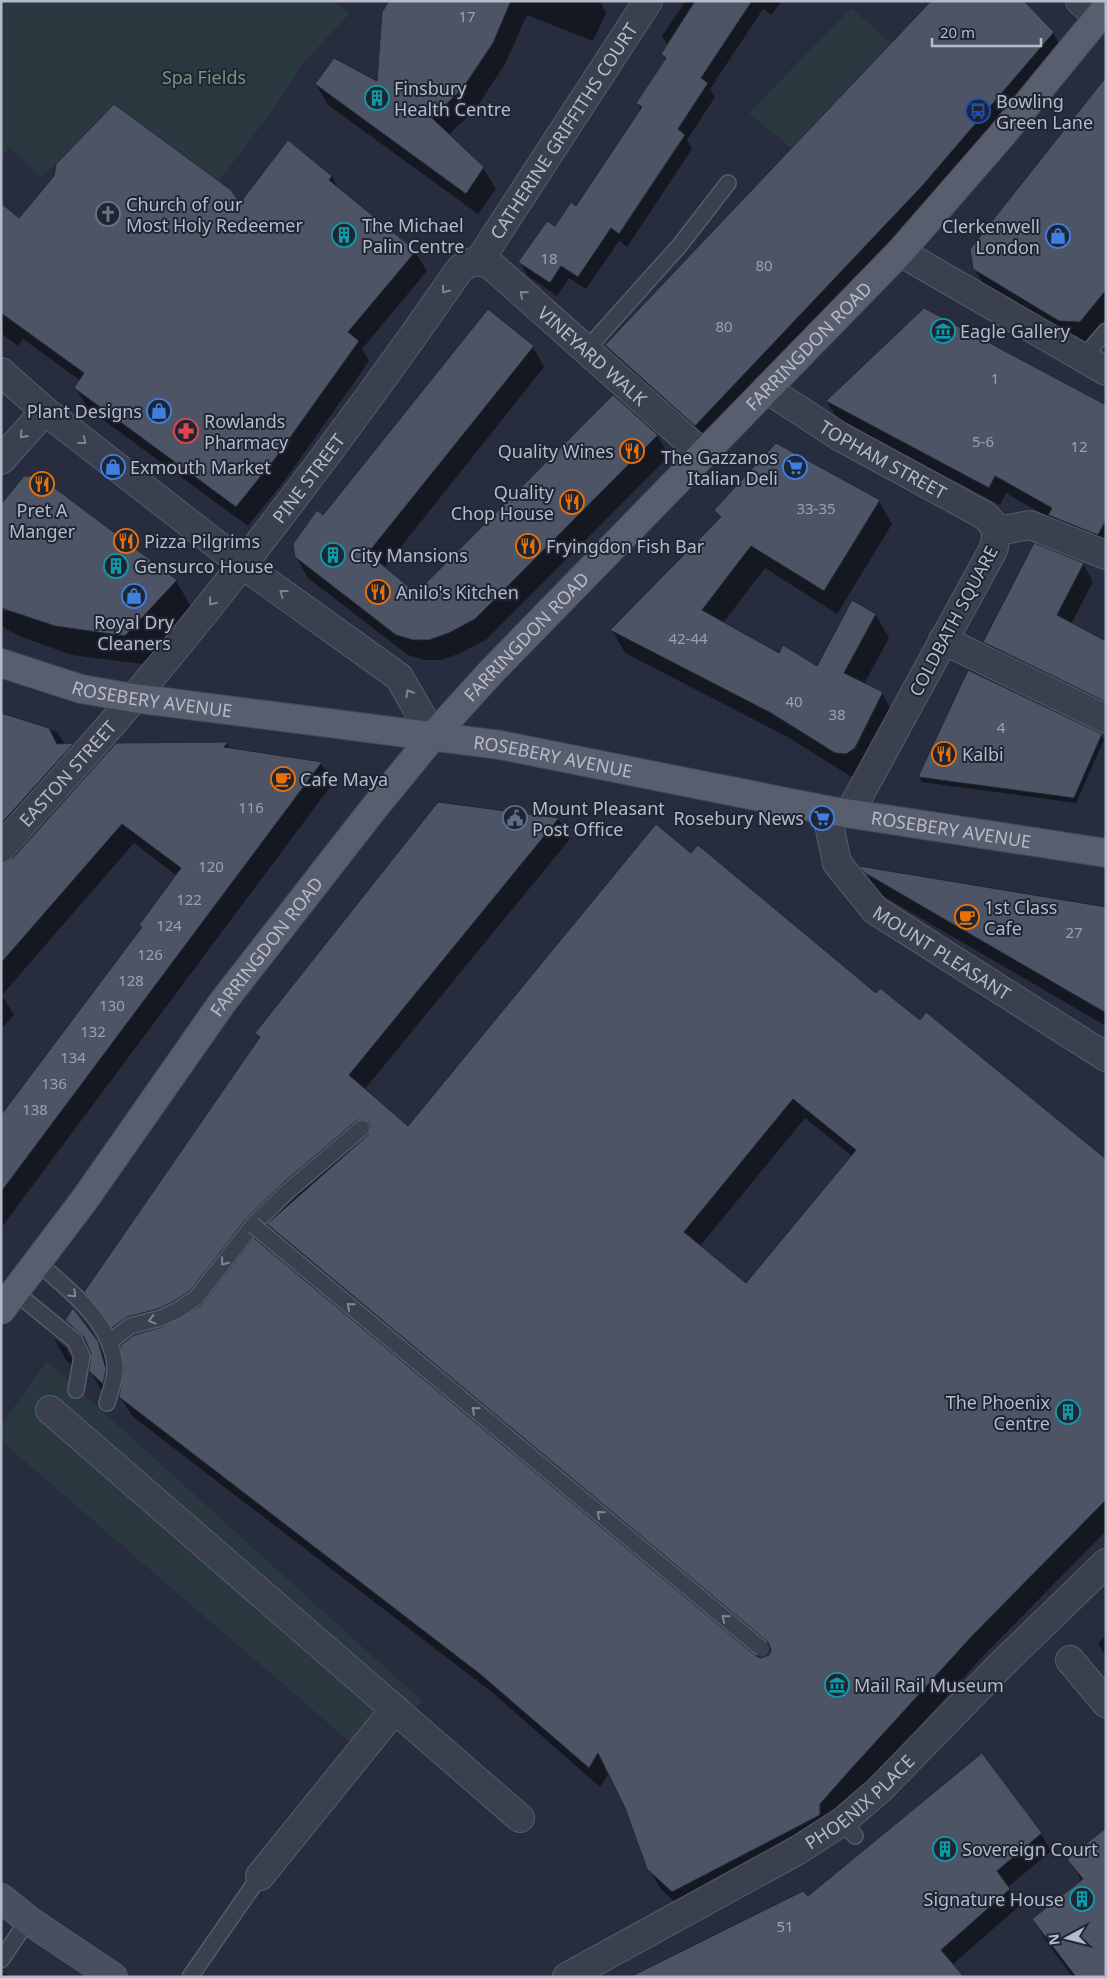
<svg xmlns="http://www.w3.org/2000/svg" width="1107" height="1978" font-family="'Noto Sans',sans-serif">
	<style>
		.green { fill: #29393f }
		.shadow { fill: #0007; fill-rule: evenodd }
		.building { fill: #4d5466; stroke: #222735; fill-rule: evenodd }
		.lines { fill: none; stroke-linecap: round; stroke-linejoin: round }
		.lane-casing { stroke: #565b69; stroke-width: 18 }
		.street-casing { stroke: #565b69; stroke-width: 30 }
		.secondary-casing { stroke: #565b69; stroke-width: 30 }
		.primary-casing { stroke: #444957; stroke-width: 30 }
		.lane { stroke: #3b404e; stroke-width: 15 }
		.street { stroke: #3b404e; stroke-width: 28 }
		.secondary { stroke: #494e60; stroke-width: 28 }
		.primary { stroke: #595e6e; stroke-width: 28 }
		.lane-bridge-casing { stroke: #565b69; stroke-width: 18; stroke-linecap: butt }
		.lane-bridge { stroke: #3b404e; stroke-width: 15 }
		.oneway { stroke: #7f8492 }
		.labels { text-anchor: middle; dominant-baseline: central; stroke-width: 4; stroke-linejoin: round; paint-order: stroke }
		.number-label { font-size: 15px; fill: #9ca1b0 }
		.park-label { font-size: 18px; fill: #70987f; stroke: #1f2533 }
		.poi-label { font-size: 18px; fill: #b7bbc9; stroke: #1f2533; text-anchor: start }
		.street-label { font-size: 18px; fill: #b7bbc9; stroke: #1f2533 }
	</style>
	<rect width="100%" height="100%" fill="#272d3e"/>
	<g class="green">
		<path d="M1 1H333L350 13 303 63 271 112 213 189 114 105 56 164 40 177 11 148 1 155Z"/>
		<path d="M851 8 893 45 797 153 749 113Z"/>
		<path d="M47 1361 422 1701 372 1761 1 1441V1425Z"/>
	</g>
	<g class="shadow">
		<path d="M390 1H600L606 13 593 41 527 15 505 64 475 110 448 135 483 168 496 189 478 214 328 105 316 84 378 83Z"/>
		<path d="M686 1H782L771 15 763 9 710 89 715 97 687 140 692 149 627 247 619 241 586 289 569 278 557 296 528 276 520 263 577 208 641 110 637 103 666 60 662 54 668 46 662 36Z"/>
		<path d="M1053 33 1065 54 708 447 619 367 606 346Z"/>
		<path d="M1106 79V349L1075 348 990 296 974 268Z"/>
		<path d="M332 176 339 190 415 252 427 271 362 349 369 361 285 480 248 526 87 408 76 388 81 381 23 339 18 346 1 333V205L19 220 240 205Z"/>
		<path d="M924 309 1106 406V551L1006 493 1000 505 837 419 827 402Z"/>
		<path d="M533 347 544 367 384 568 416 595 657 435 669 456 487 639 461 653 441 660H425L408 655 308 578 296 557 323 517Z"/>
		<path d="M38 477 176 581 193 610 142 664 72 655 19 636 1 626V609L6 612 7 610Z"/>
		<path d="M879 501 892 524 837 614 765 568 723 623 779 654 817 668 875 614 889 638 864 684 882 693 895 716 859 777 850 776 786 736 625 653 612 630 721 519 716 511Z"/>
		<path d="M1083 564 1093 582 1071 624 1106 642V714L994 660 984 642Z"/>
		<path d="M1 714 57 732 68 750 1 828Z"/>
		<path d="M1101 735 1104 740 1076 803 922 782 919 777Z"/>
		<path d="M116 744H227L231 749 321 763 333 783 1 1228V1117L142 928 140 925 177 876 134 843 2 995 14 1015 1 1029V884Z"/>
		<path d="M439 803 559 820 570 839 364 1090 408 1128 691 855 876 994 920 1022 1106 1160V1531L984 1655 831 1824 684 1911 660 1888 648 1868 626 1808 609 1773 600 1787 493 1693 132 1416 120 1396 126 1370 123 1344 97 1312 86 1292 260 1039 257 1033ZM805 1118 852 1156 746 1285 700 1246ZM270 1226 280 1244 771 1653 770 1656 761 1660 755 1657 255 1241Z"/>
		<path d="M862 867 1106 908V1026L878 893Z"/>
		<path d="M74 1310 89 1328 115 1377 117 1392 115 1404 103 1393 90 1371 92 1354 78 1342 66 1320Z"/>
		<path d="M54 1338 66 1348 81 1374 66 1360Z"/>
		<path d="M1106 1635V1657L1098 1643Z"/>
		<path d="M982 1755 1041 1834 1051 1851 1008 1887 1019 1906 952 1965 808 1898Z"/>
		<path d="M1106 1830V1977H1073L1046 1941 1033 1919 1082 1882 1069 1859Z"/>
		<path d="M1 1972 12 1977H1Z"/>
	</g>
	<g class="building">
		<path d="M389 1H511L493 43 463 88 432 118 484 167 466 194 315 84 334 58 377 81 382 12Z"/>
		<path d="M695 1H752L701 78 708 83 678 129 685 135 619 234 611 228 578 277 561 266 550 283 518 262 547 221 555 226 571 202 576 206 642 107 636 103 666 58 661 54Z"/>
		<path d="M931 1H1024L1054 32 923 185 695 426 605 345Z"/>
		<path d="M1106 77V290L1080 322 1059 321 973 269 970 249Z"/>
		<path d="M114 104 231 190 240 203 288 140 332 176 329 180 416 251 348 332 359 341 274 460 236 507 74 388 84 373 1 313V203L19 218 54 176 56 164Z"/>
		<path d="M924 308 1106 405V520L1098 535 1048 515 1052 508 995 476 989 488 826 401Z"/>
		<path d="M488 309 534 346 368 553 416 593 613 395 658 435 475 619 449 633 429 640H413L396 635 295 557 293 544 317 510 323 515Z"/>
		<path d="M776 443 880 500 824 591 751 546 702 610 779 653 783 645 817 666 852 600 876 614 844 673 883 692 855 748 846 754 835 753 771 713 610 630 721 517 714 510Z"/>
		<path d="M24 476H39L177 580 125 636 55 626 1 608V504Z"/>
		<path d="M1034 543 1084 563 1057 615 1106 641V702L983 642Z"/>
		<path d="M968 670 1102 734 1074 798 918 777Z"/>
		<path d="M1 713 49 728 57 744 74 743 1 824Z"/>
		<path d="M228 742 224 747 322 762 1 1192V1115L142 927 139 925 181 868 122 824 1 963V863L13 858 116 743Z"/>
		<path d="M438 802 559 818 349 1075 408 1126 656 824 691 853 698 845 876 993 880 988 920 1020 926 1012 1106 1159V1500L973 1635 851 1769 820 1804V1815L672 1892 647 1869 625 1808 598 1753 589 1768 480 1674 119 1397 124 1369 120 1346 134 1335 165 1326 201 1306 254 1238 756 1656 761 1658 769 1655 771 1650 768 1642 267 1224 368 1135 371 1127 369 1122 361 1119 356 1121 281 1185 246 1219 190 1291 173 1302 158 1309 127 1317 112 1328 84 1292 260 1037 255 1033ZM793 1099 856 1150 746 1283 684 1232Z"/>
		<path d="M859 866 1106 907V1013L865 873Z"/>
		<path d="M73 1308 98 1341 106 1369 103 1384 89 1371 91 1353 84 1337 65 1320Z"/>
		<path d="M982 1753 1042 1833 997 1871 1010 1889 941 1950 964 1977H630L803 1891 808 1896Z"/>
		<path d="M1106 1828V1977H1076L1032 1919 1083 1879 1067 1859Z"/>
	</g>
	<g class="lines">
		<defs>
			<g id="lane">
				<path d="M587 349 680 245 728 183"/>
				<path d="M1083 358 1106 331"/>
				<path d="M37 1262C68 1289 114 1323 115 1369 115 1380 110 1393 107 1403"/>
				<path d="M15 1292 75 1341 82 1356 76 1390"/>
				<path d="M110 1342 130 1326 161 1318 178 1310 196 1298 253 1225 287 1192 362 1128"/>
				<path d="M843 1821 855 1836"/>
				<path d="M1 1960 28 1920"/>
				<path d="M190 1977 260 1876"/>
			</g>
			<g id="street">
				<path d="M1080 1 1099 17"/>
				<path d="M900 252 1106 371"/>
				<path id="s1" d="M479 261 648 1"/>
				<path d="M1 372 45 411 243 565 399 677 433 736"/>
				<path id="s2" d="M767 389 839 436 984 515C997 525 998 535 993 550L850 812"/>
				<path d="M1 460 45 411"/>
				<path d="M997 531 1030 525 1106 555"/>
				<path d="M943 640 1106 719"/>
				<path id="s3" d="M826 810 837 863 875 910 1106 1057"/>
				<path id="s4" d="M1 848C45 798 91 749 134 698 249 561 358 416 460 269 471 260 477 260 491 265L703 454"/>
				<path d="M50 1410 520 1818"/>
				<path d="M1070 1660 1106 1703"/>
				<path d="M260 1876 395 1709"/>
				<path id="s5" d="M567 1977 798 1850 843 1821 879 1790 1001 1665 1106 1563"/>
			</g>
			<path id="secondary" d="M1 1898 28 1920 113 1977"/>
			<g id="primary">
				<path id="s6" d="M1 663 81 689 133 698 500 745 826 810 1106 853"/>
				<path id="s7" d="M1 1310 85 1199 222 1003 374 808 433 736 492 671 900 252 1001 136 1106 8"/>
			</g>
		</defs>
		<use href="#lane" class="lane-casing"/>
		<use href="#street" class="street-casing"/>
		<use href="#secondary" class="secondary-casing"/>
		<use href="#primary" class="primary-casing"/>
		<use href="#lane" class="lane"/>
		<use href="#street" class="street"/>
		<use href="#secondary" class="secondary"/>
		<use href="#primary" class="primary"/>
		<defs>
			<path id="lane-bridge" d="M253 1225 762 1649"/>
		</defs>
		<use href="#lane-bridge" class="lane-bridge-casing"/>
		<use href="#lane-bridge" class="lane-bridge"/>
	</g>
	<defs><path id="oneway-chevron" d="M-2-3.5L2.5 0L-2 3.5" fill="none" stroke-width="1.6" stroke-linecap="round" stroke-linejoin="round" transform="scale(1.25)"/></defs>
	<g class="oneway">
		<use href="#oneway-chevron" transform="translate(445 290) rotate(125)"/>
		<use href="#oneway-chevron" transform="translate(523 294) rotate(-139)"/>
		<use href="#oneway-chevron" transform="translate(23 435) rotate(132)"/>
		<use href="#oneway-chevron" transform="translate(83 441) rotate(38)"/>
		<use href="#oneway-chevron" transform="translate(283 593) rotate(-144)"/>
		<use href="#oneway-chevron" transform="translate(212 602) rotate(129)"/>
		<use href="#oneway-chevron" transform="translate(409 693) rotate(-120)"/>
		<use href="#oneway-chevron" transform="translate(224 1262) rotate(128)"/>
		<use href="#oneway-chevron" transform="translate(73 1294) rotate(44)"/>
		<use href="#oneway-chevron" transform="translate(350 1306) rotate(-140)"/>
		<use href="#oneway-chevron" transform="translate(152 1320) rotate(165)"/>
		<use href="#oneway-chevron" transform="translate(475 1410) rotate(-140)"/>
		<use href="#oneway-chevron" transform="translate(600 1514) rotate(-140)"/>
		<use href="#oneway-chevron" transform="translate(725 1618) rotate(-140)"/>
	</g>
	<defs>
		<symbol id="building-ring" viewBox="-11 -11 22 22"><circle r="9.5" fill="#1f2533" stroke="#0f9aa8" stroke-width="1.5"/><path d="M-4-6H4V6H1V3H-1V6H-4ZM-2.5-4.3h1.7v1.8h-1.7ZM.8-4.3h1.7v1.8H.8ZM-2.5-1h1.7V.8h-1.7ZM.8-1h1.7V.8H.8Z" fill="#0f9aa8"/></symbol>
		<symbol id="bus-ring" viewBox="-11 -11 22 22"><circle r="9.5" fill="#1f2533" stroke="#1a4fb4" stroke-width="1.5"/><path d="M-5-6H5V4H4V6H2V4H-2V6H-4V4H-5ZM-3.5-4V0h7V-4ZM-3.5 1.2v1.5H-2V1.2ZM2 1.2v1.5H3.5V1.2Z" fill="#1a4fb4"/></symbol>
		<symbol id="church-ring" viewBox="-11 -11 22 22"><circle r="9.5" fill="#1f2533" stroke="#6b7280" stroke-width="1.5"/><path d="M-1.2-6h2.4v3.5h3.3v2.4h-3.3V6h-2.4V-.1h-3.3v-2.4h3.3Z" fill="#6b7280"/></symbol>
		<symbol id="shop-ring" viewBox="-11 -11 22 22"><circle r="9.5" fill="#1f2533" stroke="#3f7fe0" stroke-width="1.5"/><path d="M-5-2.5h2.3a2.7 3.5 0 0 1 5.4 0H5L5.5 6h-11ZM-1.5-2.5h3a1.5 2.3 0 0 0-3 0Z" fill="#3f7fe0"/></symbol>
		<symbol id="museum-ring" viewBox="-11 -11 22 22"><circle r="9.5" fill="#1f2533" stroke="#0f9aa8" stroke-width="1.5"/><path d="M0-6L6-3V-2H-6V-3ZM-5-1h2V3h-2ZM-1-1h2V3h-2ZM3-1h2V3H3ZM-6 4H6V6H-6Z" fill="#0f9aa8"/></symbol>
		<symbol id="pharmacy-ring" viewBox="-11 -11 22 22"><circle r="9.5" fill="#1f2533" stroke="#e0444e" stroke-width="1.5"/><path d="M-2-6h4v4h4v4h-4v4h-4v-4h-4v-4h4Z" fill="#e0444e"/></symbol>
		<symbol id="restaurant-ring" viewBox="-11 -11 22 22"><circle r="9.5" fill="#1f2533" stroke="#e8710a" stroke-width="1.5"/><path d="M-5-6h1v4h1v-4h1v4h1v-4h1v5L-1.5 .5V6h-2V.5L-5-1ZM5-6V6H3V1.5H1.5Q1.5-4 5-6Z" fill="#e8710a"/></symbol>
		<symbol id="supermarket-ring" viewBox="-11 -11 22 22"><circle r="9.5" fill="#1f2533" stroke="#3f7fe0" stroke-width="1.5"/><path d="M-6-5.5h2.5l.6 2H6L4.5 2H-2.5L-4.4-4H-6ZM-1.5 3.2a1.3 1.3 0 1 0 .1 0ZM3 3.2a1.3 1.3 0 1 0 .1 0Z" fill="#3f7fe0"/></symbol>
		<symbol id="cafe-ring" viewBox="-11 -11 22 22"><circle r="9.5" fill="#1f2533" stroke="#e8710a" stroke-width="1.5"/><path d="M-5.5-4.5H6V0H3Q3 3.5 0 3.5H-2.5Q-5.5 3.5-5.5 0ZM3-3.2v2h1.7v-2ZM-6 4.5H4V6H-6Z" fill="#e8710a"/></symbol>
		<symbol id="civic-ring" viewBox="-11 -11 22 22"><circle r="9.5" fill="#1f2533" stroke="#5c6f8a" stroke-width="1.5"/><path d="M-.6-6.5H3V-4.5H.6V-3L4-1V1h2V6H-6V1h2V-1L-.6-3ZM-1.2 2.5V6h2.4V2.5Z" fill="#5c6f8a"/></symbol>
	</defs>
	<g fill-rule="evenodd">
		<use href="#building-ring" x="363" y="84" width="28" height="28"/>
		<use href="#bus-ring" x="964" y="97" width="28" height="28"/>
		<use href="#church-ring" x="94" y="200" width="28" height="28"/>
		<use href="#building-ring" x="330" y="221" width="28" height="28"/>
		<use href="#shop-ring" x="1044" y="222" width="28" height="28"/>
		<use href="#museum-ring" x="929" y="317" width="28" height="28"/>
		<use href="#shop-ring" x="145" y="397" width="28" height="28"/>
		<use href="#pharmacy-ring" x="172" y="417" width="28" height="28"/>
		<use href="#restaurant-ring" x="618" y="437" width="28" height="28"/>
		<use href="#shop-ring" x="99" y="453" width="28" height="28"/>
		<use href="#supermarket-ring" x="781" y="453" width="28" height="28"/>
		<use href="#restaurant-ring" x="28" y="470" width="28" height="28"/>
		<use href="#restaurant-ring" x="558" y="488" width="28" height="28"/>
		<use href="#restaurant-ring" x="112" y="527" width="28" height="28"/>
		<use href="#restaurant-ring" x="514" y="532" width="28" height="28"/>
		<use href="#building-ring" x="319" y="541" width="28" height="28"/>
		<use href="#building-ring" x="102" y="552" width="28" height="28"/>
		<use href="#restaurant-ring" x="364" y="578" width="28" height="28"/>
		<use href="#shop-ring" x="120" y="582" width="28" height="28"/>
		<use href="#restaurant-ring" x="930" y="740" width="28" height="28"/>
		<use href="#cafe-ring" x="269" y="765" width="28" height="28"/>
		<use href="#civic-ring" x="501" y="804" width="28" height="28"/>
		<use href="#supermarket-ring" x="808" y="804" width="28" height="28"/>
		<use href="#cafe-ring" x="953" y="903" width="28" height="28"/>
		<use href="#building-ring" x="1054" y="1398" width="28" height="28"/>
		<use href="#museum-ring" x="823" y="1671" width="28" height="28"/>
		<use href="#building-ring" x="931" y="1835" width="28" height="28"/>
		<use href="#building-ring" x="1068" y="1885" width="28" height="28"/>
	</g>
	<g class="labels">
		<g class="number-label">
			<text x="467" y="16">17</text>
			<text x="549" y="258">18</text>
			<text x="764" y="265">80</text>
			<text x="724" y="326">80</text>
			<text x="995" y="378">1</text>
			<text x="983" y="441">5-6</text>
			<text x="1079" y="446">12</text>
			<text x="816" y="508">33-35</text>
			<text x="688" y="638">42-44</text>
			<text x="794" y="701">40</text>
			<text x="837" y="714">38</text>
			<text x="1001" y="727">4</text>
			<text x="251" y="807">116</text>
			<text x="211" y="866">120</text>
			<text x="189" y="899">122</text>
			<text x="169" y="925">124</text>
			<text x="1074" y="932">27</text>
			<text x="150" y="954">126</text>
			<text x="131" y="980">128</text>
			<text x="112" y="1005">130</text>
			<text x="93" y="1031">132</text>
			<text x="73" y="1057">134</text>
			<text x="54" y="1083">136</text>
			<text x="35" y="1109">138</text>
			<text x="785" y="1926">51</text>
		</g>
		<g class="park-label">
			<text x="204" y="77">Spa Fields</text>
		</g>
		<g class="poi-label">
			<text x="394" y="88">Finsbury<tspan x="394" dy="21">Health Centre</tspan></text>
			<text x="996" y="101">Bowling<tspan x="996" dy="21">Green Lane</tspan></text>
			<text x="126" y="204">Church of our<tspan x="126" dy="21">Most Holy Redeemer</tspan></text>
			<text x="362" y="225">The Michael<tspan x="362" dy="21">Palin Centre</tspan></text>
			<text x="1040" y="226" text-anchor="end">Clerkenwell<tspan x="1040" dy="21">London</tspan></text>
			<text x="960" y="331">Eagle Gallery</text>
			<text x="142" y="411" text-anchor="end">Plant Designs</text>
			<text x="204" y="421">Rowlands<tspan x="204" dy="21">Pharmacy</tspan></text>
			<text x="614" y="451" text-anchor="end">Quality Wines</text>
			<text x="778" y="457" text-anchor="end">The Gazzanos<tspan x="778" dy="21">Italian Deli</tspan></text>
			<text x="130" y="467">Exmouth Market</text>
			<text x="554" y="492" text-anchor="end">Quality<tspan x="554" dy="21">Chop House</tspan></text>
			<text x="42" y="510" text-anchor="middle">Pret A<tspan x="42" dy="21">Manger</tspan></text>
			<text x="144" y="541">Pizza Pilgrims</text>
			<text x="546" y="546">Fryingdon Fish Bar</text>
			<text x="350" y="555">City Mansions</text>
			<text x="134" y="566">Gensurco House</text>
			<text x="396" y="592">Anilo's Kitchen</text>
			<text x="134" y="622" text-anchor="middle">Royal Dry<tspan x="134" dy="21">Cleaners</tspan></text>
			<text x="962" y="754">Kalbi</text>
			<text x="300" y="779">Cafe Maya</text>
			<text x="532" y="808">Mount Pleasant<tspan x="532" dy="21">Post Office</tspan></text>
			<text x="804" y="818" text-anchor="end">Rosebury News</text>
			<text x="984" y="907">1st Class<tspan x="984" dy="21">Cafe</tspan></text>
			<text x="1050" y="1402" text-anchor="end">The Phoenix<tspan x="1050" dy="21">Centre</tspan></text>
			<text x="854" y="1685">Mail Rail Museum</text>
			<text x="962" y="1849">Sovereign Court</text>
			<text x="1064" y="1899" text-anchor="end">Signature House</text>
		</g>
		<g class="street-label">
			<text stroke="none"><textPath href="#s1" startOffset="155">CATHERINE GRIFFITHS COURT</textPath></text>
			<text stroke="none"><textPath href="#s7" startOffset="1260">FARRINGDON ROAD</textPath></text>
			<text stroke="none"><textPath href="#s4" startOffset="909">VINEYARD WALK</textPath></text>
			<text stroke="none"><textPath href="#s2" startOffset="136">TOPHAM STREET</textPath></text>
			<text stroke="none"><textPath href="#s4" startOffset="481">PINE STREET</textPath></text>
			<text transform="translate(953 621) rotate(-62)">COLDBATH SQUARE</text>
			<text stroke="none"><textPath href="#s7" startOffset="855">FARRINGDON ROAD</textPath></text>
			<text stroke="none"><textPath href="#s6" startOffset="156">ROSEBERY AVENUE</textPath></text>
			<text stroke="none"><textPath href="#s6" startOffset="561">ROSEBERY AVENUE</textPath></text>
			<text stroke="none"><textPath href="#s4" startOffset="100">EASTON STREET</textPath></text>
			<text stroke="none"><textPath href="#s6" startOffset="966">ROSEBERY AVENUE</textPath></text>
			<text stroke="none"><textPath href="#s7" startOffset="450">FARRINGDON ROAD</textPath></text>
			<text stroke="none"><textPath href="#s3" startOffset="194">MOUNT PLEASANT</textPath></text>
			<text stroke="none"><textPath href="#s5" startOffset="342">PHOENIX PLACE</textPath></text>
		</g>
	</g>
	<rect width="1107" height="1978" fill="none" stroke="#b7bbc9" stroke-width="5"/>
	<g transform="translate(1067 1938) rotate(263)" stroke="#1f2533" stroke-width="4" paint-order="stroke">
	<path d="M0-4L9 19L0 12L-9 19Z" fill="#b7bbc9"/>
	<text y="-8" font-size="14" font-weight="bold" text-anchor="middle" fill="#b7bbc9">N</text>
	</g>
	<path d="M932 38v8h109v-8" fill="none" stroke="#b7bbc9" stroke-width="2.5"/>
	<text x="940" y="38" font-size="15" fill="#b7bbc9" stroke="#1f2533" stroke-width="4" paint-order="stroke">20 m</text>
</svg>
